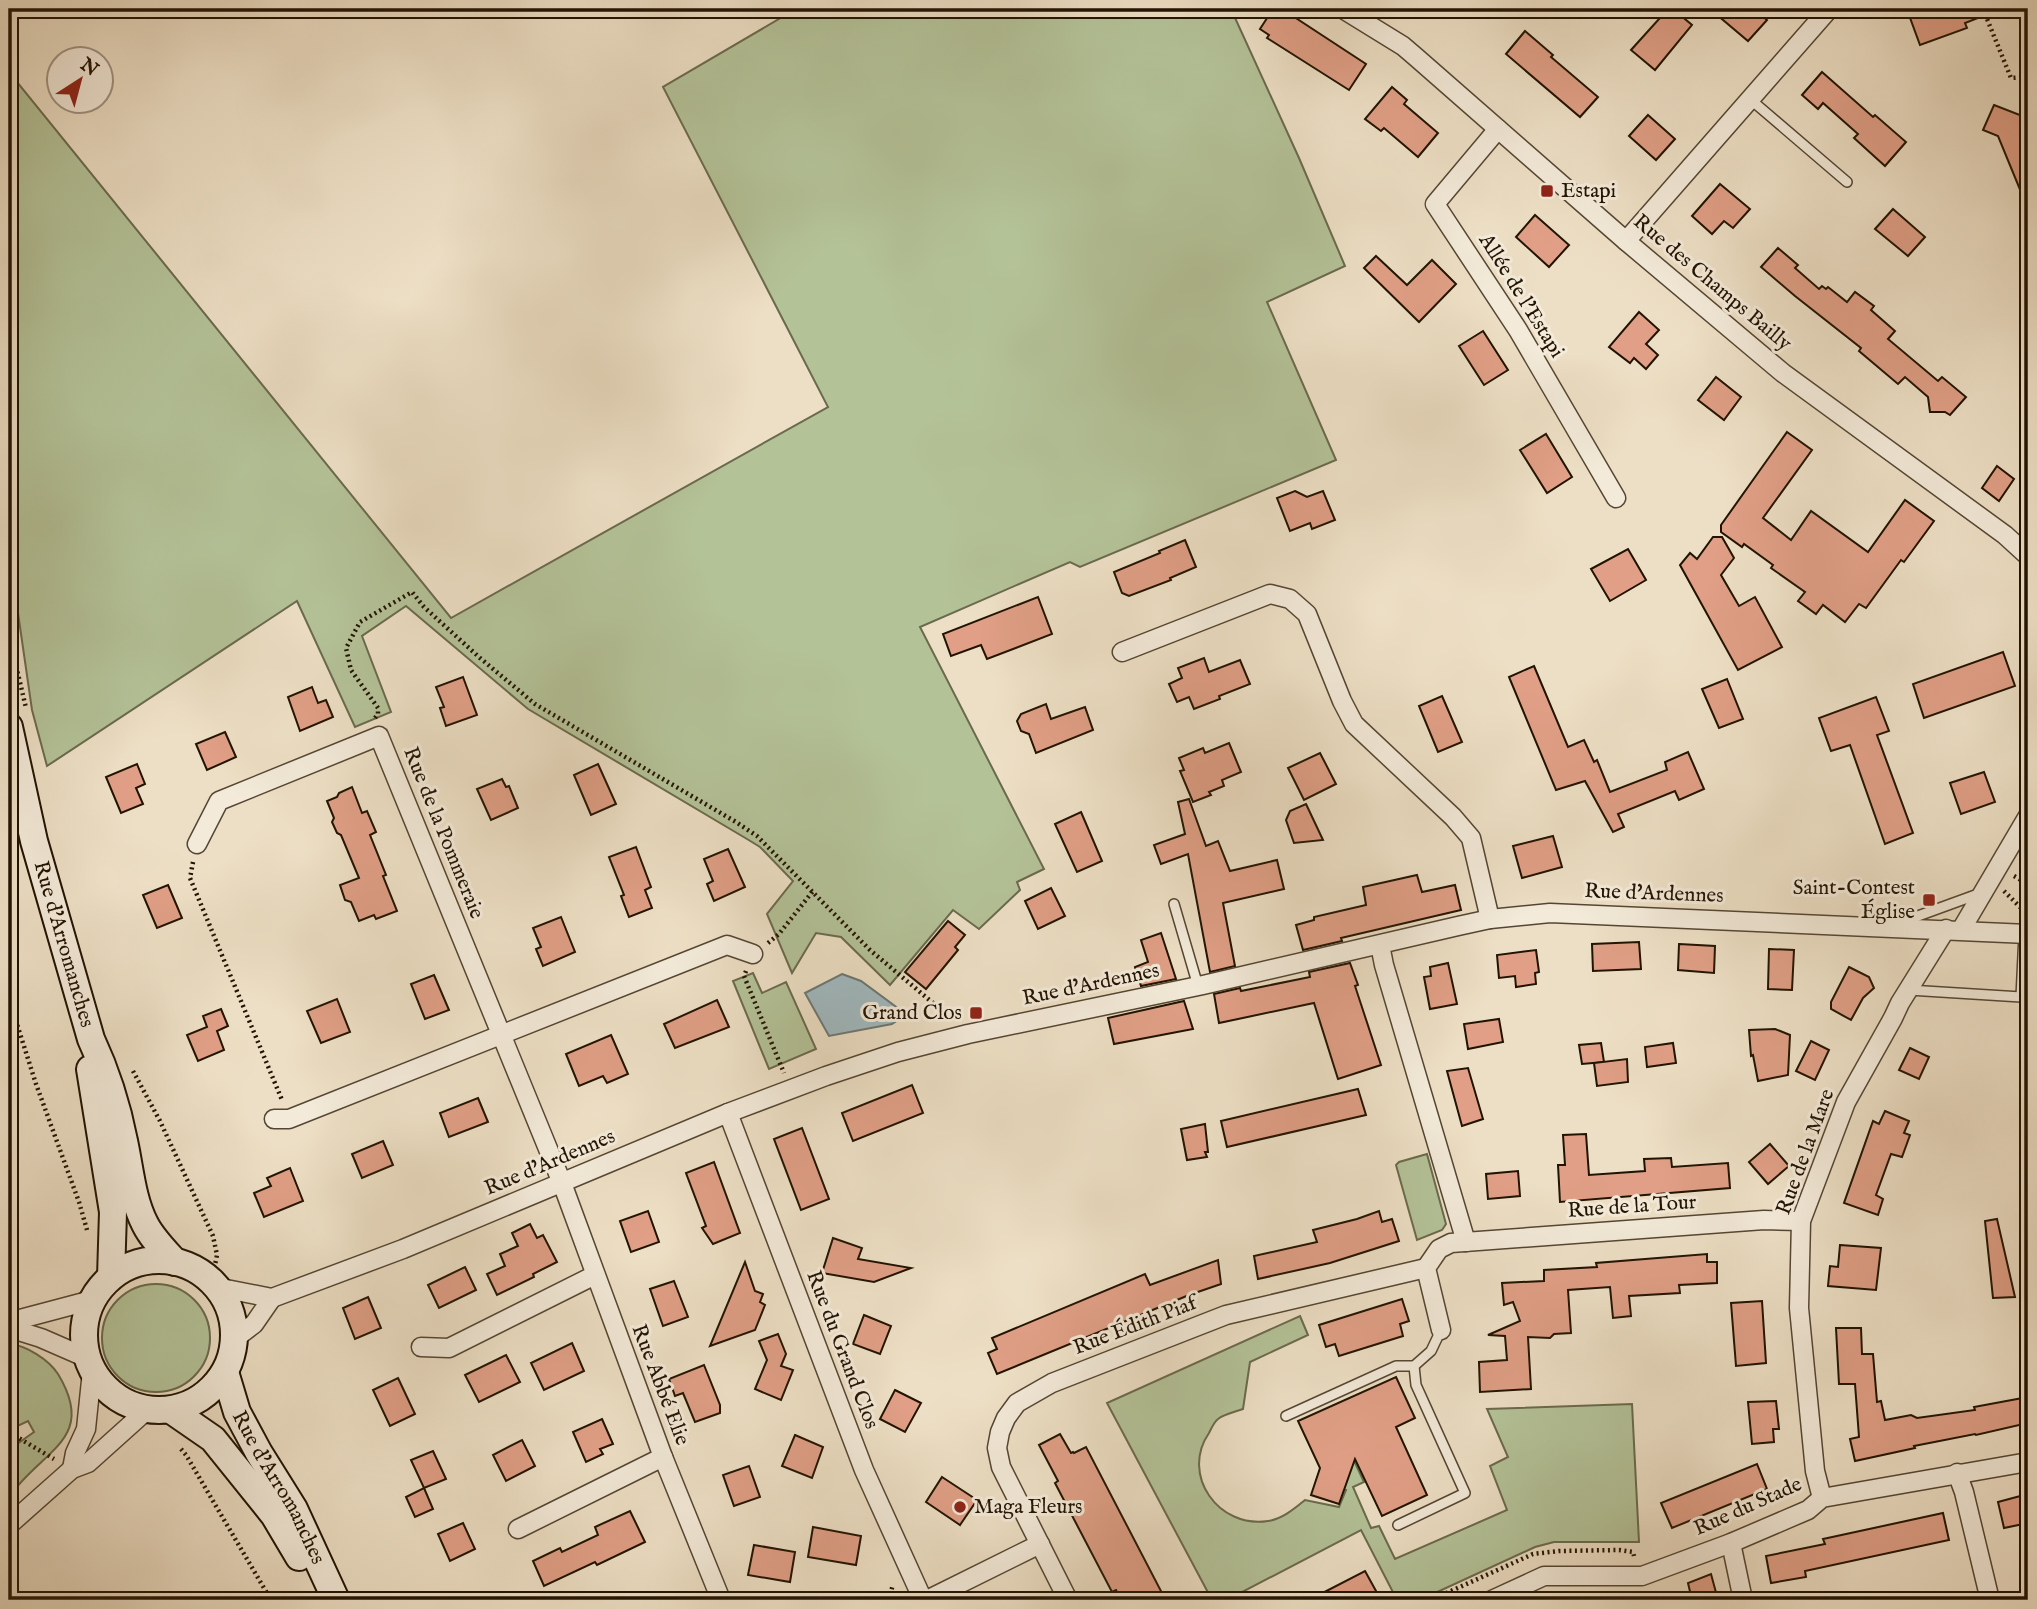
<svg xmlns="http://www.w3.org/2000/svg" width="2037" height="1609" font-family="'IM FELL English',serif">
	<style>
		.green { fill: #b4c298; stroke: #6a6a4d; stroke-width: 2 }
		.water { fill: #a0b9c0; stroke: #6d7774; stroke-width: 2 }
		.building { fill: #e09f86; stroke: #211302; stroke-width: 2 }
		.lines { fill: none; stroke-linecap: round; stroke-linejoin: round }
		.lane-casing { stroke: #544633; stroke-width: 12 }
		.street-casing { stroke: #544633; stroke-width: 21 }
		.secondary-casing { stroke: #211302; stroke-width: 30 }
		.path { stroke: #211302; stroke-width: 4.5; stroke-dasharray: 2 3.5; stroke-linecap: butt }
		.lane { stroke: #f3ead9; stroke-width: 9 }
		.street { stroke: #f3ead9; stroke-width: 18 }
		.secondary { stroke: #f3ead9; stroke-width: 26 }
		.poi-dot { fill: #8f2418; stroke: #f3ead9; stroke-width: 2.5 }
		.labels { text-anchor: middle; dominant-baseline: central; stroke-width: 6; stroke-linejoin: round; paint-order: stroke }
		.poi-label { font-size: 21px; fill: #211302; stroke: #f3ead9; text-anchor: start }
		.street-label { font-size: 21px; fill: #211302; stroke: #f3ead9 }
	</style>
	<rect width="100%" height="100%" fill="#eddfc5"/>
	<filter id="stains"><feTurbulence type="fractalNoise" baseFrequency=".00286" numOctaves="4"/><feColorMatrix values="0 0 0 0 .2 0 0 0 0 .09 0 0 0 0 .02 0 0 0 .5 -.17"/></filter>
	<radialGradient id="worn" r=".72"><stop offset=".6" stop-color="#630" stop-opacity="0"/><stop offset="1" stop-color="#630" stop-opacity=".3"/></radialGradient>
	<g class="green">
		<path d="M796 9H1231L1299 158 1345 266 1267 302 1336 460 1080 567 1070 562 920 627 1044 869 1017 882 1020 890 979 929 953 910 890 985 841 937 816 933 792 973 767 914 793 881 760 847 747 839 528 709 406 606 362 636 391 712 355 727 297 601 47 766 32 710 9 551V72L451 618 828 407 663 87Z"/>
		<path d="M753 973 762 993 786 982 816 1049 769 1069 733 981Z"/>
		<path d="M1427 1154 1446 1224 1442 1230 1417 1240 1396 1165 1399 1162Z"/>
		<circle cx="156" cy="1338" r="54"/>
		<path d="M1300 1316 1308 1335 1250 1362 1243 1409C1235 1412 1224 1414 1218 1419 1214 1422 1211 1429 1209 1433 1180 1475 1219 1529 1268 1521 1282 1519 1294 1509 1305 1500L1339 1507 1346 1490 1342 1489 1350 1452 1364 1482 1353 1487 1371 1528 1379 1526 1395 1559 1507 1510 1490 1466 1508 1457 1487 1409 1632 1404 1639 1542H1554L1535 1547 1420 1600H1397L1361 1530 1227 1600H1212L1107 1403Z"/>
		<path d="M9 1344C26 1345 49 1360 58 1374 98 1440 41 1450 9 1497V1446L17 1444 34 1432 28 1421 9 1430Z"/>
	</g>
	<path class="water" d="M842 974 861 981 899 1009 898 1020 892 1024 829 1036 805 993Z"/>
	<g class="building">
		<path d="M1273 9 1283 15 1285 11 1366 64 1349 90 1267 38 1269 35 1260 29Z"/>
		<path d="M1668 9H1673L1692 25 1655 70 1631 50Z"/>
		<path d="M1710 9H1754L1767 20 1748 41Z"/>
		<path d="M1926 9H1998V10L1965 23 1967 28 1920 45 1909 15Z"/>
		<path d="M1525 31 1553 55 1551 57 1598 97 1580 117 1506 54Z"/>
		<path d="M1822 72 1873 117 1875 115 1906 142 1885 166 1854 138 1858 134 1823 103 1818 109 1802 95Z"/>
		<path d="M1392 87 1407 100 1404 104 1438 133 1418 157 1384 128 1381 131 1365 119Z"/>
		<path d="M1994 105 2025 117 2028 126V209L1998 136 1983 130Z"/>
		<path d="M1648 115 1675 139 1656 160 1629 136Z"/>
		<path d="M1720 184 1750 209 1733 228 1724 221 1712 234 1692 216Z"/>
		<path d="M1893 209 1925 237 1908 256 1875 229Z"/>
		<path d="M1535 215 1569 245 1549 267 1516 237Z"/>
		<path d="M1778 248 1798 265 1795 268 1819 289 1822 286 1826 289 1828 287 1847 302 1855 292 1874 306 1871 310 1895 331 1888 339 1938 381 1942 377 1966 397 1950 415 1945 412H1930L1928 397 1905 377 1898 384 1859 351 1861 348 1795 296 1761 267Z"/>
		<path d="M1376 256 1407 285 1432 260 1456 284 1419 322 1364 268Z"/>
		<path d="M1639 312 1659 330 1646 344 1658 355 1646 369 1634 358 1630 363 1609 347Z"/>
		<path d="M1483 331 1508 370 1484 385 1459 346Z"/>
		<path d="M1716 377 1741 397 1724 420 1698 400Z"/>
		<path d="M1787 432 1812 450 1763 518 1791 540 1811 511 1868 552 1905 500 1934 521 1904 562 1901 560 1866 608 1859 604 1845 622 1823 605 1816 614 1798 601 1805 592 1771 568 1773 565 1744 544 1742 547 1721 532V525Z"/>
		<path d="M1546 434 1572 477 1547 493 1520 450Z"/>
		<path d="M1997 466 2014 479 1999 501 1982 488Z"/>
		<path d="M1295 491 1307 497 1323 491 1335 520 1312 529 1310 523 1290 531 1277 498Z"/>
		<path d="M1713 537H1722L1734 558 1721 575 1739 606 1755 597 1782 647 1738 670 1680 565 1690 553 1697 559Z"/>
		<path d="M1185 540 1196 567 1170 578 1171 580 1129 596 1122 593 1114 572 1160 553 1159 551Z"/>
		<path d="M1628 549 1646 580 1610 601 1591 569Z"/>
		<path d="M1038 597 1052 634 987 659 981 645 951 656 943 634Z"/>
		<path d="M2003 652 2015 686 1924 718 1913 684Z"/>
		<path d="M1204 658 1209 672 1240 660 1250 684 1219 696 1220 699 1194 709 1189 697 1177 702 1169 684 1182 678 1178 668Z"/>
		<path d="M1534 666 1568 747 1584 740 1594 762 1597 760 1610 792 1667 770 1665 762 1688 752 1704 789 1679 800 1675 791 1618 814 1624 827 1613 832 1585 781 1556 790 1509 677Z"/>
		<path d="M463 677 477 715 446 726 440 708 444 707 436 687Z"/>
		<path d="M1727 679 1743 719 1719 728 1702 689Z"/>
		<path d="M312 687 318 703 326 700 333 717 300 731 288 697Z"/>
		<path d="M1442 696 1462 742 1438 752 1419 706Z"/>
		<path d="M1876 697 1889 731 1877 735 1913 833 1885 844 1850 745 1831 751 1819 718Z"/>
		<path d="M1046 704 1051 719 1085 707 1093 730 1036 753 1029 734 1021 731 1017 721 1021 714Z"/>
		<path d="M225 732 236 757 207 770 196 744Z"/>
		<path d="M1229 743 1241 772 1222 780 1224 786 1209 792 1211 795 1193 802 1180 771 1184 770 1179 758 1203 748 1205 753Z"/>
		<path d="M1320 753 1336 784 1304 800 1288 768Z"/>
		<path d="M137 764 145 784 136 788 143 804 121 813 106 777Z"/>
		<path d="M598 764 616 804 591 815 574 775Z"/>
		<path d="M1984 772 1995 802 1961 814 1950 783Z"/>
		<path d="M502 779 506 787 509 786 518 808 491 820 477 789Z"/>
		<path d="M352 787 362 813 367 811 376 832 370 835 386 875 383 876 397 911 376 919 374 915 359 921 351 902 345 900 340 885 359 878 341 835 337 833 332 822 334 818 327 801 337 797 339 793Z"/>
		<path d="M1189 799 1206 846 1218 841 1230 871 1277 860 1284 889 1223 903 1235 966 1210 972 1188 854 1161 864 1154 845 1185 834 1178 802Z"/>
		<path d="M1306 804 1323 840 1294 843 1286 820 1290 811Z"/>
		<path d="M1081 812 1102 861 1077 872 1055 824Z"/>
		<path d="M1553 836 1562 867 1522 878 1513 846Z"/>
		<path d="M636 847 651 887 645 890 652 908 629 917 621 896 624 895 609 857Z"/>
		<path d="M728 849 745 887 714 901 707 884 713 881 704 859Z"/>
		<path d="M1417 875 1422 892 1455 885 1461 910 1341 938 1342 941 1303 950 1296 925 1314 920V917L1366 905 1363 887Z"/>
		<path d="M168 885 182 918 157 928 143 895Z"/>
		<path d="M1051 888 1065 916 1038 929 1025 901Z"/>
		<path d="M561 917 575 952 543 966 536 949 541 947 533 928Z"/>
		<path d="M948 921 965 935 955 947 958 950 926 989 905 972Z"/>
		<path d="M1161 933 1176 979 1141 986 1135 967 1148 962 1141 940Z"/>
		<path d="M1639 942 1641 969 1593 971 1592 944Z"/>
		<path d="M1679 944 1715 946 1714 973 1678 970Z"/>
		<path d="M1769 949 1794 950 1792 990 1768 989Z"/>
		<path d="M1536 950 1539 972 1535 973 1536 984 1516 987 1515 976 1499 978 1497 955Z"/>
		<path d="M1350 963 1358 985 1355 986 1381 1065 1338 1079 1314 1003 1219 1023 1214 994 1240 988 1241 991 1310 977 1309 972Z"/>
		<path d="M1448 963 1457 1004 1430 1009 1424 977 1431 976 1430 967Z"/>
		<path d="M1849 967 1869 977 1874 988 1863 998 1851 1020 1831 1009V1002Z"/>
		<path d="M434 975 449 1010 425 1019 411 984Z"/>
		<path d="M337 999 350 1032 321 1043 307 1011Z"/>
		<path d="M717 1000 729 1027 675 1048 664 1024Z"/>
		<path d="M1184 1001 1193 1029 1114 1044 1108 1018Z"/>
		<path d="M221 1009 228 1026 217 1031 224 1050 198 1061 187 1035 207 1027 203 1016Z"/>
		<path d="M1499 1019 1503 1042 1468 1049 1464 1024Z"/>
		<path d="M1775 1029 1790 1035 1788 1075 1758 1081 1753 1055 1751 1056 1749 1030Z"/>
		<path d="M611 1035 628 1074 607 1083 603 1076 579 1086 566 1054Z"/>
		<path d="M1811 1041 1829 1050 1815 1080 1796 1071Z"/>
		<path d="M1601 1043 1604 1062 1582 1064 1579 1045Z"/>
		<path d="M1673 1043 1676 1063 1647 1067 1645 1047Z"/>
		<path d="M1910 1048 1929 1057 1919 1079 1899 1070Z"/>
		<path d="M1627 1059 1628 1082 1597 1086 1594 1063Z"/>
		<path d="M1468 1068 1483 1119 1462 1126 1447 1071Z"/>
		<path d="M912 1085 923 1113 853 1141 842 1113Z"/>
		<path d="M1358 1089 1366 1115 1227 1147 1221 1121Z"/>
		<path d="M478 1098 488 1122 449 1137 440 1113Z"/>
		<path d="M1885 1111 1909 1121 1904 1133 1910 1135 1902 1157 1891 1154 1876 1195 1883 1199 1878 1215 1844 1203 1873 1121 1879 1124Z"/>
		<path d="M1205 1124 1208 1152H1205L1207 1157 1187 1160 1181 1129Z"/>
		<path d="M802 1128 829 1199 801 1210 774 1139Z"/>
		<path d="M1586 1134 1589 1175 1645 1171 1644 1159 1671 1158 1672 1167 1728 1163 1730 1188 1560 1202 1558 1165H1565L1563 1135Z"/>
		<path d="M383 1141 393 1165 362 1178 352 1154Z"/>
		<path d="M1770 1144 1789 1166 1768 1184 1749 1162Z"/>
		<path d="M714 1162 740 1233 713 1244 702 1228 706 1226 686 1173Z"/>
		<path d="M290 1168 303 1201 264 1217 254 1193 271 1186 267 1178Z"/>
		<path d="M1518 1171 1520 1196 1488 1199 1486 1174Z"/>
		<path d="M648 1211 659 1242 631 1252 620 1221Z"/>
		<path d="M1379 1211 1382 1222 1392 1219 1399 1241 1330 1263 1258 1279 1254 1256 1317 1242 1313 1230 1357 1219Z"/>
		<path d="M1997 1219 2015 1297 1993 1298 1985 1221Z"/>
		<path d="M530 1224 537 1238 543 1235 557 1262 533 1274 534 1277 497 1295 487 1274 505 1266 500 1254 518 1246 512 1233Z"/>
		<path d="M833 1238 862 1248 858 1259 911 1268 874 1282 822 1273Z"/>
		<path d="M1840 1245 1881 1248 1876 1290 1828 1286 1830 1266 1838 1267Z"/>
		<path d="M1707 1254V1262H1717V1283L1679 1285 1680 1293 1629 1296 1631 1316 1613 1318 1610 1287 1568 1290 1571 1333 1554 1334 1550 1338 1528 1337 1531 1389 1480 1392 1479 1362 1507 1360 1505 1336 1488 1335 1520 1321 1513 1302 1504 1305 1502 1283 1544 1281V1270L1597 1267 1596 1263Z"/>
		<path d="M1218 1260 1221 1284 1189 1295 997 1374 988 1353 997 1349 992 1338 1145 1274 1150 1285Z"/>
		<path d="M745 1262 755 1291 763 1294 760 1302 765 1305 755 1330 710 1346Z"/>
		<path d="M465 1267 476 1290 439 1308 428 1285Z"/>
		<path d="M674 1281 688 1317 663 1326 650 1289Z"/>
		<path d="M368 1297 381 1328 355 1339 343 1308Z"/>
		<path d="M1402 1299 1409 1321 1400 1324 1403 1336 1339 1356 1335 1344 1326 1347 1319 1325Z"/>
		<path d="M1762 1301 1766 1363 1736 1366 1731 1303Z"/>
		<path d="M864 1315 891 1326 880 1354 853 1344Z"/>
		<path d="M1836 1328H1861L1862 1354H1873L1877 1402 1881 1401 1885 1420 1911 1415 1917 1418 1975 1410 1974 1407 2028 1397V1423L1976 1435 1975 1434 1914 1446 1915 1448 1855 1461 1850 1439 1859 1437 1855 1384H1839Z"/>
		<path d="M778 1334 786 1354 781 1366 793 1370 781 1400 755 1389 767 1360 759 1341Z"/>
		<path d="M572 1343 584 1371 544 1390 531 1363Z"/>
		<path d="M506 1355 520 1382 479 1402 465 1375Z"/>
		<path d="M704 1365 720 1405V1413L695 1422 683 1393 675 1396 669 1379Z"/>
		<path d="M1396 1377 1415 1418 1396 1427 1427 1495 1382 1516 1355 1459 1339 1504 1311 1495 1320 1468 1298 1421Z"/>
		<path d="M398 1378 415 1414 390 1426 373 1390Z"/>
		<path d="M895 1390 921 1403 905 1432 880 1419Z"/>
		<path d="M1776 1401 1779 1429H1773L1774 1442 1752 1444 1748 1402Z"/>
		<path d="M602 1419 613 1444 600 1449 603 1454 586 1462 573 1432Z"/>
		<path d="M1060 1434 1071 1453 1073 1452 1074 1453 1086 1447 1162 1593 1149 1600H1121L1116 1590 1112 1592 1055 1483 1058 1481 1039 1445Z"/>
		<path d="M795 1435 823 1447 812 1478 782 1466Z"/>
		<path d="M522 1440 535 1466 506 1481 493 1455Z"/>
		<path d="M433 1451 446 1479 424 1488 411 1460Z"/>
		<path d="M1757 1464 1767 1489 1672 1528 1661 1503Z"/>
		<path d="M749 1466 760 1497 734 1506 723 1475Z"/>
		<path d="M942 1477 977 1500 960 1525 926 1502Z"/>
		<path d="M424 1488 433 1509 415 1517 406 1497Z"/>
		<path d="M2024 1495 2025 1500H2028V1523L2004 1528 1998 1502Z"/>
		<path d="M630 1511 645 1542 597 1565 595 1562 544 1586 533 1561 560 1548 562 1552 598 1535 595 1527Z"/>
		<path d="M1943 1513 1949 1540 1805 1571 1806 1577 1771 1583 1766 1556 1825 1544 1823 1539Z"/>
		<path d="M463 1523 475 1549 450 1561 438 1534Z"/>
		<path d="M813 1527 861 1536 856 1565 808 1557Z"/>
		<path d="M754 1545 795 1552 790 1582 748 1575Z"/>
		<path d="M1365 1571 1381 1600H1309Z"/>
		<path d="M1711 1574 1718 1600H1692L1688 1583Z"/>
	</g>
	<g class="lines">
		<defs>
			<g id="lane">
				<path d="M1750 99 1847 182"/>
				<path d="M1174 904 1198 986"/>
				<path d="M1896 924 1981 893"/>
				<path d="M1909 990 2021 997 2024 934"/>
				<path d="M1286 1416 1396 1366H1414L1431 1351 1441 1330"/>
				<path d="M1398 1525 1465 1493 1416 1385 1414 1366"/>
			</g>
			<g id="street">
				<path d="M1343 9 1403 46 1417 58 1626 241 1783 373 2005 535 2028 556"/>
				<path d="M1498 129 1435 204 1518 330 1616 498"/>
				<path d="M1626 241 1829 9"/>
				<path d="M1122 652 1270 594 1290 599 1307 614 1342 701 1354 724 1453 817 1471 838 1490 919"/>
				<path d="M197 844 219 801 379 736 562 1183 663 1457 721 1600"/>
				<path d="M1961 930 2028 816"/>
				<path d="M1380 945 1384 965 1466 1242"/>
				<path d="M728 1113 864 1470 923 1600"/>
				<path d="M274 1119H289L727 945 753 954"/>
				<path d="M216 1287 272 1298 403 1249 728 1113 826 1076 898 1052 968 1034 1203 985 1458 926 1490 919 1550 913 2028 934"/>
				<path d="M9 1322 92 1300"/>
				<path d="M9 1328 41 1338 87 1358"/>
				<path d="M1441 1330 1426 1268 1439 1249 1451 1243 1764 1220 1801 1221"/>
				<path d="M233 1340 254 1324 272 1298"/>
				<path d="M421 1347 449 1348 595 1275"/>
				<path d="M72 1469 75 1453 86 1429 92 1371"/>
				<path d="M1957 1473 1964 1492 1990 1600"/>
				<path d="M1822 1498 1815 1471 1799 1308 1801 1221 1846 1102 1893 1018 1900 1003 1946 929"/>
				<path d="M9 1525 72 1469 88 1463 147 1410"/>
				<path d="M518 1529 663 1457"/>
				<path d="M1731 1543 1743 1600"/>
				<path d="M927 1600 1040 1544"/>
				<path d="M1068 1600 1001 1467 997 1448 1000 1432 1006 1418 1017 1403 1052 1383 1226 1315 1426 1268"/>
				<path d="M1492 1600 1544 1576H1642L1731 1543 1808 1510 1822 1498 2028 1462"/>
			</g>
			<g id="secondary">
				<path id="s1" d="M9 727 34 841 91 1039C106 1071 117 1105 124 1141 130 1168 132 1199 145 1224 152 1238 164 1250 175 1262"/>
				<path d="M90 1069 113 1212 111 1277"/>
				<circle cx="159" cy="1335" r="75"/>
				<path id="s2" d="M225 1372 237 1412 259 1453 294 1509 336 1600"/>
				<path d="M171 1410 213 1439 274 1515 299 1557"/>
			</g>
		</defs>
		<use href="#lane" class="lane-casing"/>
		<use href="#street" class="street-casing"/>
		<use href="#secondary" class="secondary-casing"/>
		<g class="path">
			<path d="M1983 9 2011 78 2028 77"/>
			<path d="M9 623 15 661 26 708"/>
			<path d="M375 718 378 714V708L351 670 346 648 360 622 412 592 424 607 480 658 535 704 736 822 757 836 870 950 952 1019"/>
			<path d="M193 862 190 878 282 1100"/>
			<path d="M2014 876 2028 884"/>
			<path d="M2004 891 2028 915"/>
			<path d="M768 943 779 934 813 891"/>
			<path d="M746 971 744 976 784 1073"/>
			<path d="M9 999 36 1084 79 1202 87 1230"/>
			<path d="M133 1071 160 1121 213 1236 217 1255 214 1270"/>
			<path d="M9 1437H17L54 1459"/>
			<path d="M181 1449 186 1455 271 1600"/>
			<path d="M889 1600 893 1584"/>
			<path d="M1431 1600 1533 1554 1559 1551 1619 1550 1633 1552 1634 1556"/>
		</g>
		<use href="#lane" class="lane"/>
		<use href="#street" class="street"/>
		<use href="#secondary" class="secondary"/>
	</g>
	<g class="poi-dot">
		<rect x="1540" y="184" width="14" height="14" rx="3.5"/>
		<rect x="1922" y="893" width="14" height="14" rx="3.5"/>
		<rect x="969" y="1006" width="14" height="14" rx="3.5"/>
		<circle cx="960" cy="1507" r="7"/>
	</g>
	<g class="labels">
		<g class="poi-label">
			<text x="1561" y="191">Estapi</text>
			<text x="1915" y="888" text-anchor="end">Saint-Contest<tspan x="1915" dy="24">Église</tspan></text>
			<text x="962" y="1013" text-anchor="end">Grand Clos</text>
			<text x="974" y="1507">Maga Fleurs</text>
		</g>
		<g class="street-label">
			<text transform="translate(1712 283) rotate(40)">Rue des Champs Bailly</text>
			<text transform="translate(1521 296) rotate(58)">Allée de l'Estapi</text>
			<text transform="translate(443 833) rotate(68)">Rue de la Pommeraie</text>
			<text transform="translate(1654 894) rotate(2)">Rue d'Ardennes</text>
			<text stroke="none"><textPath href="#s1" startOffset="224">Rue d'Arromanches</textPath></text>
			<text transform="translate(1091 985) rotate(-12)">Rue d'Ardennes</text>
			<text transform="translate(1806 1152) rotate(-70)">Rue de la Mare</text>
			<text transform="translate(550 1163) rotate(-23)">Rue d'Ardennes</text>
			<text transform="translate(1632 1207) rotate(-4)">Rue de la Tour</text>
			<text transform="translate(1135 1326) rotate(-21)">Rue Édith Piaf</text>
			<text transform="translate(842 1350) rotate(69)">Rue du Grand Clos</text>
			<text transform="translate(660 1385) rotate(69)">Rue Abbé Elie</text>
			<text stroke="none"><textPath href="#s2" startOffset="128">Rue d'Arromanches</textPath></text>
			<text transform="translate(1748 1507) rotate(-24)">Rue du Stade</text>
		</g>
	</g>
	<rect width="2037" height="1609" fill="none" stroke="#eddfc5" stroke-width="35"/>
	<rect x="10" y="10" width="2016" height="1588" fill="none" stroke="#211302" stroke-width="3.5"/>
	<rect x="18" y="18" width="2002" height="1574" fill="none" stroke="#211302" stroke-width="2"/>
	<g transform="translate(80 80) rotate(36)"><circle r="33" fill="#f3ead9" stroke="#9f9483" stroke-width="2"/>
	<path d="M0-5L12 26L0 18L-12 26Z" fill="#8f2418"/>
	<text y="-10" font-size="19" font-weight="bold" text-anchor="middle" fill="#211302">N</text>
	</g>
	<rect width="100%" height="100%" filter="url(#stains)"/>
	<rect width="100%" height="100%" fill="url(#worn)"/>
</svg>
